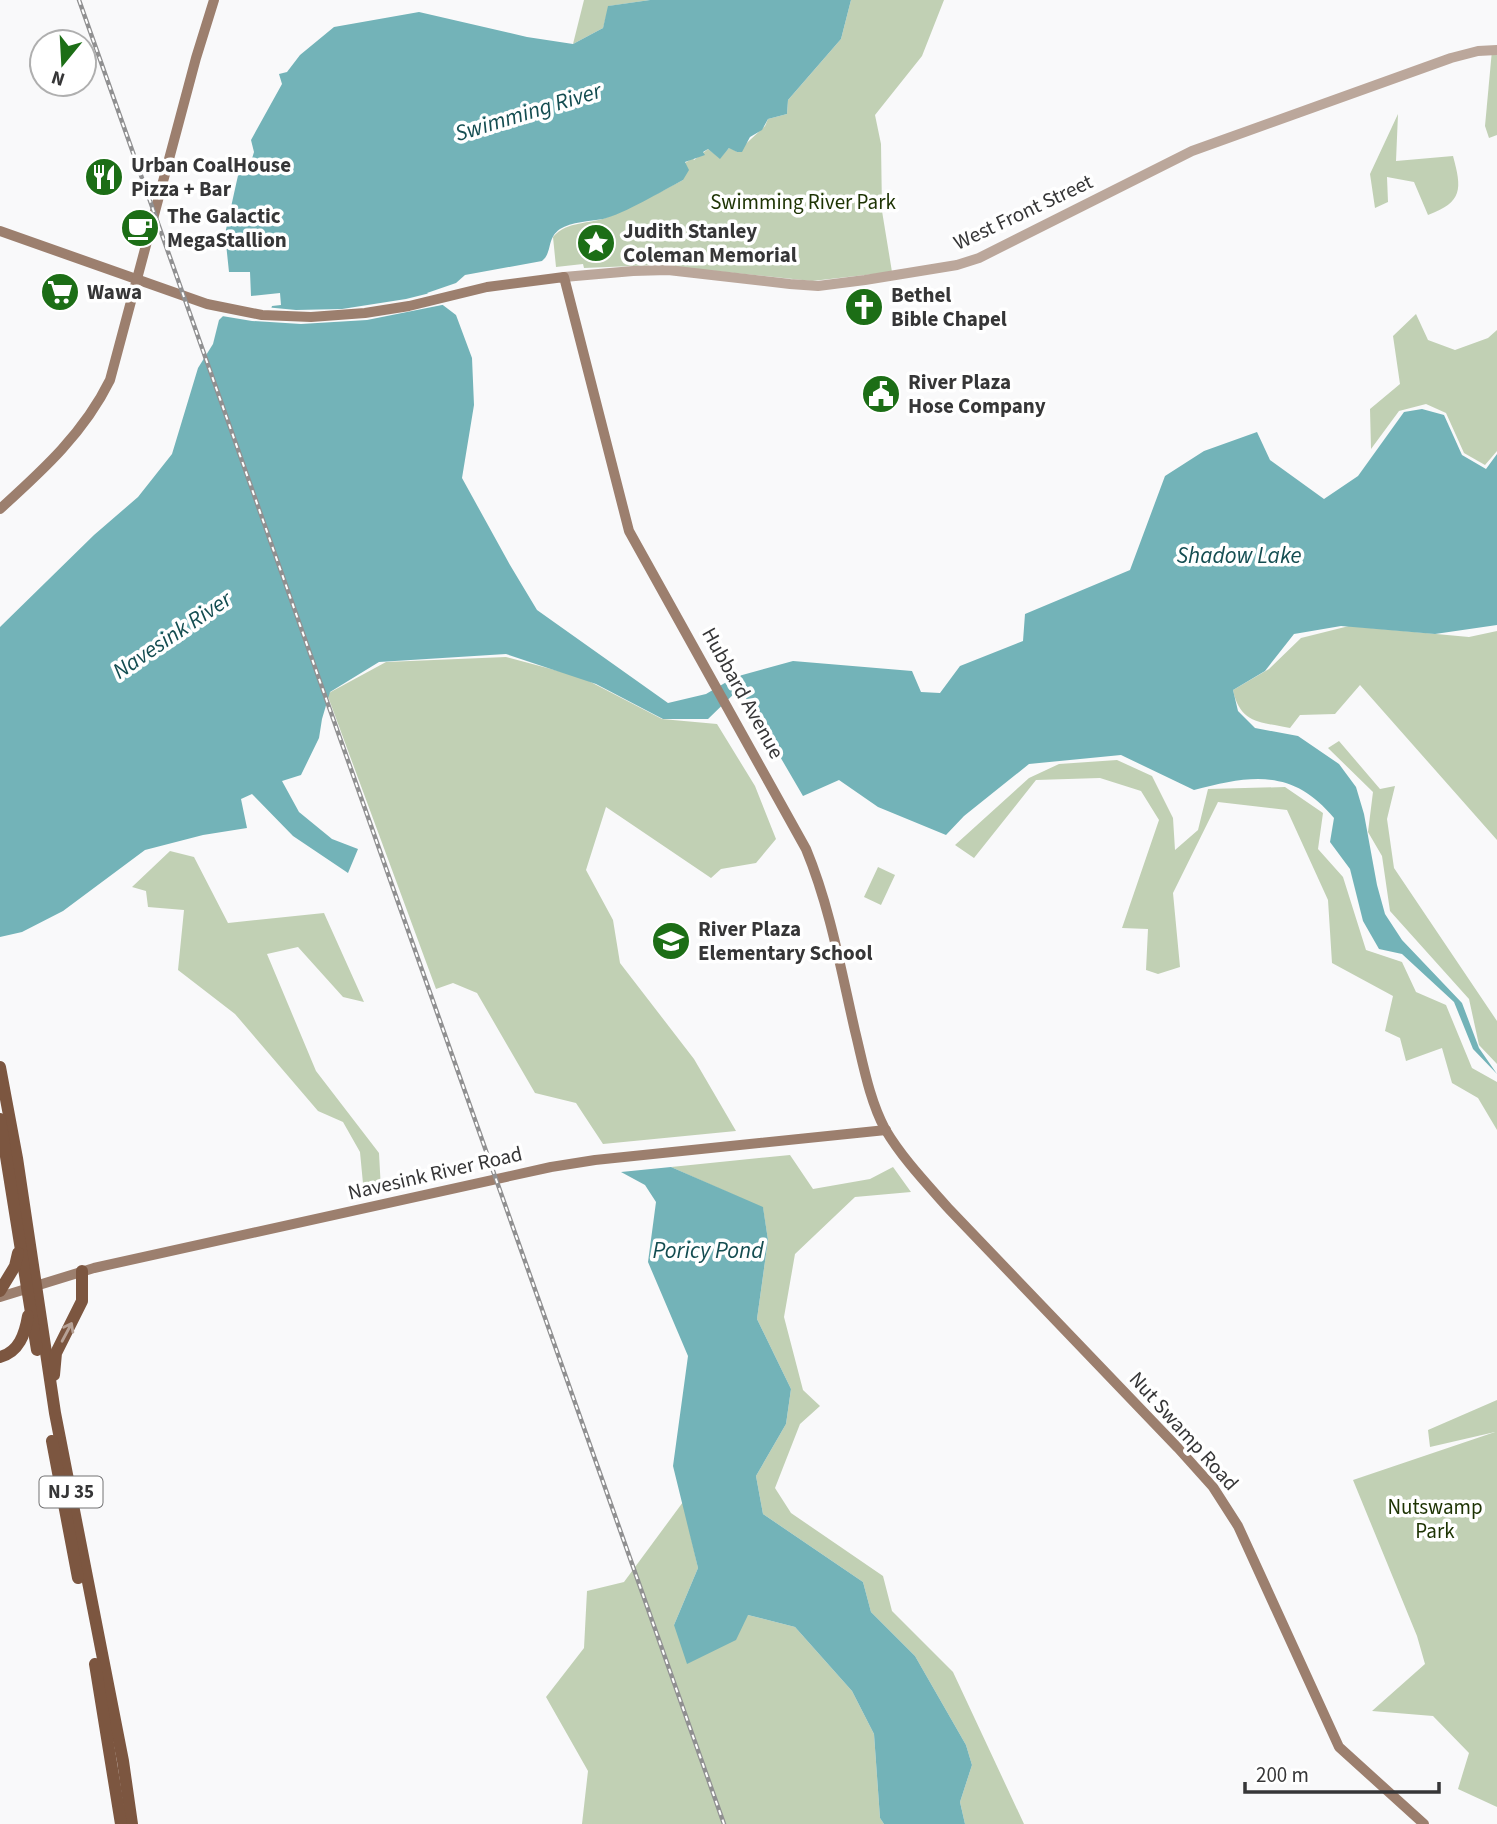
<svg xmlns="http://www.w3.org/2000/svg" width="1497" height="1824" font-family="'Source Sans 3',sans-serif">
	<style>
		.green { fill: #c1d0b4 }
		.water { fill: #73b3b8 }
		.pier { fill: #f9f9fa }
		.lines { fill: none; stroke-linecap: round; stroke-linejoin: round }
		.tertiary { stroke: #bba79b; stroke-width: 10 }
		.secondary { stroke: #9c7f6e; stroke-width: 10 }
		.trunk { stroke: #7c5640; stroke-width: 12 }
		.rail-casing { stroke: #909091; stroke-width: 4.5 }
		.rail { stroke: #fff; stroke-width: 2; stroke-dasharray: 5; stroke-linecap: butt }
		.oneway { stroke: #b7a296 }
		.labels { text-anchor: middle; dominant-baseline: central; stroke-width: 7; stroke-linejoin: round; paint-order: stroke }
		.shield { fill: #fff; stroke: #727273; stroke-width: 2 }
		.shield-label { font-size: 19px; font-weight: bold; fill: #363637 }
		.poi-label { font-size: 21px; font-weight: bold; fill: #363637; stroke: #fff; text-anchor: start }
		.park-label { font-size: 21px; fill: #1d3303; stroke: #fff }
		.street-label { font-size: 21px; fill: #363637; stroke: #fff }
		.water-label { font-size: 23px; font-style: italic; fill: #144d51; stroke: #fff }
	</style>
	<rect width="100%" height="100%" fill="#f9f9fa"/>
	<g class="green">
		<path d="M584 0H650L609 6 603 28 573 44Z"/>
		<path d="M851 0H944L922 56 875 115 881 144 882 211 892 272 812 281 657 265 584 268 583 264 556 267 553 237C568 220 589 225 608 217 634 206 658 193 683 180L685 163 693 158 694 160 708 149 720 158 730 147 737 152 765 126 768 119 787 114 788 100 841 39Z"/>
		<path d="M1492 50H1497V135L1489 138 1485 126Z"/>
		<path d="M1398 114 1396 161 1453 156C1462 189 1463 202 1428 215L1414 182 1387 177 1388 202 1375 208 1370 174Z"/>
		<path d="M1416 314 1428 340 1455 350 1488 338 1497 330V451L1485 465 1464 453 1446 413 1426 404 1399 411 1371 449 1370 409 1400 384 1393 336Z"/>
		<path d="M1349 626 1469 637 1497 631V840L1360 685 1335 714 1300 715 1290 728C1261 722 1240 724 1233 690L1269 669 1301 638Z"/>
		<path d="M506 657 581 677 662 719 717 724 755 786 776 839 756 863 721 869 711 878 606 807 586 870 613 920 620 963 694 1059 736 1131 603 1144 576 1103 535 1093 477 993 453 983 436 989 327 694 386 662Z"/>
		<path d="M1339 741 1380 789 1395 786 1387 819 1394 868 1497 1021V1064L1479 1045 1469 999 1390 911 1382 856 1368 832 1373 792 1328 748Z"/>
		<path d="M1117 760 1152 776 1173 818 1175 850 1198 830 1208 789 1285 787 1323 813 1318 849 1343 877 1366 950 1402 962 1416 992 1446 1005 1472 1068 1497 1082V1130L1478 1098 1452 1083 1442 1048 1406 1061 1400 1038 1385 1031 1393 996 1332 963 1328 900 1287 810 1218 802 1173 893 1180 967 1158 974 1146 970 1148 929 1122 928 1159 820 1141 791 1100 778 1036 780 974 858 955 845 1029 778 1059 764Z"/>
		<path d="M170 851 194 857 228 923 324 913 364 1002 343 997 298 947 267 954 316 1071 379 1153 381 1190 364 1194 360 1152 343 1122 318 1111 235 1014 178 970 184 910 148 907 146 891 132 887Z"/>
		<path d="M878 867 895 875 881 905 864 897Z"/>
		<path d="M790 1155 813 1189 870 1179 893 1167 911 1192 855 1197 795 1254 784 1317 803 1390 820 1406 800 1424 775 1488 791 1513 883 1576 892 1611 953 1672 1024 1824H965L960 1802 972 1765 966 1745 915 1656 871 1612 863 1582 763 1514 756 1476 786 1424 791 1389 757 1319 768 1240 763 1208 671 1167Z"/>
		<path d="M1497 1400V1807L1458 1789 1469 1753 1433 1716 1372 1711 1425 1664 1417 1636 1353 1480 1495 1432 1430 1447 1428 1430Z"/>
		<path d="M683 1502 698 1568 674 1625 748 1615 795 1627 852 1691 874 1734 880 1818 884 1824H582L588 1771 546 1697 584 1648 587 1591 624 1582Z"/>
	</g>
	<g class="water">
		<path d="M650 0H851L841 39 788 100 787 114 768 119 762 130 750 137 742 152H737L729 148 720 159 708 149 703 152 705 155 685 162 689 170 683 180C662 191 624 214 603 219 590 221 571 222 560 229 546 239 553 252 542 261L465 275 456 283 427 293 456 315 472 358 474 405 462 478 510 565 537 610 668 703 706 694 735 677 793 661 912 671 921 692 940 693 960 666 1023 641 1025 614 1130 570 1165 476 1204 451 1257 432 1270 460 1324 499 1358 476 1404 412 1422 409 1444 415 1462 455 1486 469 1497 454V625L1435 634 1341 626 1294 634 1265 671 1233 690 1238 711 1255 728 1298 736 1339 764 1356 787 1364 814 1377 885 1385 914 1402 940 1462 1003 1479 1048 1497 1074 1473 1049 1454 1002 1402 954 1379 949 1363 921 1350 869 1330 842 1334 818C1293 768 1251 775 1194 790L1121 755 1029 764 964 816 946 835 878 807 839 780 803 796 740 688 708 719H663L596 684 506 654 379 662 330 692 322 719 319 738 301 775 282 781 299 812 332 839 358 849 348 873 293 836 252 794 241 799 247 828 203 835 145 850 63 911 22 932 0 937V627L94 535 138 497 172 454 198 368 213 344 219 320 234 305 271 309 272 306 281 305 280 293 251 296 250 272H229L225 234 239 171 247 175 254 152 251 140 282 84 279 74 287 72 300 55 334 27 419 12 527 37 573 44 603 28 608 6Z"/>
		<path d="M671 1167 763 1207 768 1240 757 1319 791 1389 786 1424 756 1476 763 1514 863 1582 871 1612 915 1656 966 1745 972 1765 960 1802 965 1824H884L880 1818 874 1734 852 1691 795 1627 748 1615 736 1640 687 1664 674 1625 698 1568 673 1466 688 1356 648 1262 656 1202 645 1185 621 1172Z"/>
	</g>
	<path class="pier" d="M454 287 434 294 447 304 367 320 301 324 252 321 222 316 234 304 296 310 342 309 406 299Z"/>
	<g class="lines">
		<path class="tertiary" d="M564 277 633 271 668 270 790 284 818 286 865 280 957 265 979 258 1192 151 1451 58 1478 51 1497 50"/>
		<g class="secondary">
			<path d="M0 231 207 304 262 315 311 317 365 313 409 306 487 287 564 277 629 531 806 849C830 907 841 970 855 1031 863 1063 869 1099 885 1129 902 1158 927 1184 949 1209L1178 1448 1213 1487 1238 1526 1339 1747 1424 1824"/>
			<path d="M0 509C43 470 84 433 110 380L196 58 214 0"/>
			<path d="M0 1297 94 1268 551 1167 595 1160 886 1130"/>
		</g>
		<g class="trunk">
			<path d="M0 1067 17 1158 55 1413 123 1761 132 1824"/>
			<path d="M0 1119 37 1350"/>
			<path d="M0 1291 15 1266 18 1253"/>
			<path d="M0 1357C19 1352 25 1334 28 1316"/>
			<path d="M54 1375 56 1353 82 1301V1271"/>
			<path d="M52 1441 78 1578"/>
			<path d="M95 1664 121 1824"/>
		</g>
		<defs>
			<path id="rail" d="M79 0 724 1824"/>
		</defs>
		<use href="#rail" class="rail-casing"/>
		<use href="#rail" class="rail"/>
	</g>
	<defs><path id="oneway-shaft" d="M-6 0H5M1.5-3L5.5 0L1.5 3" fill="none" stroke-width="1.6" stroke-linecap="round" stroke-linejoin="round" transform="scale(1.75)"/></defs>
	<use class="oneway" href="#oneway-shaft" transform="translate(67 1332) rotate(-62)"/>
	<defs>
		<symbol id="restaurant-disc" viewBox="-11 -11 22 22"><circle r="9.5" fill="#1c6e16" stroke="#fff"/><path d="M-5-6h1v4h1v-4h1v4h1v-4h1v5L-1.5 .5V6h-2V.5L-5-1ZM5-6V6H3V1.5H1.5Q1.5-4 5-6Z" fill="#fff"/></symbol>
		<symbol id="cafe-disc" viewBox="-11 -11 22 22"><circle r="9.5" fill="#1c6e16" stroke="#fff"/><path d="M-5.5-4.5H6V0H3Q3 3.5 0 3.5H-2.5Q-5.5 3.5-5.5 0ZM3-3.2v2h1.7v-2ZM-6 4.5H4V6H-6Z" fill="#fff"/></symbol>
		<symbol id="sight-disc" viewBox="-11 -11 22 22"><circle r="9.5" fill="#1c6e16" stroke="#fff"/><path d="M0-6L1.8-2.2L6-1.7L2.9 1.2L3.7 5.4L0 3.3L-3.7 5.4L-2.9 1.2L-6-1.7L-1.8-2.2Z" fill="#fff"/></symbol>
		<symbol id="supermarket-disc" viewBox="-11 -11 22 22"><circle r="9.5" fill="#1c6e16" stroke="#fff"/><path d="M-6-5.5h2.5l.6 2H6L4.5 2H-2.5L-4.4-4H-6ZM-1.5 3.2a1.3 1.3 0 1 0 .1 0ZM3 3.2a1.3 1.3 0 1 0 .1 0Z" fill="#fff"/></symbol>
		<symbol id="church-disc" viewBox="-11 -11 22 22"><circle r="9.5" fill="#1c6e16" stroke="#fff"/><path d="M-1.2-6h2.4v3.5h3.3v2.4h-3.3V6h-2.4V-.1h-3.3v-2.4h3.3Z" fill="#fff"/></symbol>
		<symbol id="civic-disc" viewBox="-11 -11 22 22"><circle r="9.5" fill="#1c6e16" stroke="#fff"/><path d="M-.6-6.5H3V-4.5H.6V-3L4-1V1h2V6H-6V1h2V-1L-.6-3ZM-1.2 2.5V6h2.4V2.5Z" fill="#fff"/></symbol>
		<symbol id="school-disc" viewBox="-11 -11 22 22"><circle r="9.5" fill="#1c6e16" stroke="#fff"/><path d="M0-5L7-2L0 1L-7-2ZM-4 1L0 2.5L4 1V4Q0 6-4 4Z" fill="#fff"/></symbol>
	</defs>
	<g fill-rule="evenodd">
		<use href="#restaurant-disc" x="82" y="155" width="44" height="44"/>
		<use href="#cafe-disc" x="118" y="206" width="44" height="44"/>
		<use href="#sight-disc" x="574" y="221" width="44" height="44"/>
		<use href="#supermarket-disc" x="38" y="270" width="44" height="44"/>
		<use href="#church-disc" x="842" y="285" width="44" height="44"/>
		<use href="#civic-disc" x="859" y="372" width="44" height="44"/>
		<use href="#school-disc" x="649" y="919" width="44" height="44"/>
	</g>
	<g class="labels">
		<rect class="shield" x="39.5" y="1476.5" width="63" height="31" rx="5"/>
		<g class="shield-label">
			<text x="71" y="1492">NJ 35</text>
		</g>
		<g class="poi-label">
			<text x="131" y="165">Urban CoalHouse<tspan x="131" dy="24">Pizza + Bar</tspan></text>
			<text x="167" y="216">The Galactic<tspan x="167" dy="24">MegaStallion</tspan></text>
			<text x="623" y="231">Judith Stanley<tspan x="623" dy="24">Coleman Memorial</tspan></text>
			<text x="87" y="292">Wawa</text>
			<text x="891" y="295">Bethel<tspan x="891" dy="24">Bible Chapel</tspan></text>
			<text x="908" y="382">River Plaza<tspan x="908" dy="24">Hose Company</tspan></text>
			<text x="698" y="929">River Plaza<tspan x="698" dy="24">Elementary School</tspan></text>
		</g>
		<g class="park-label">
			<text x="803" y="202">Swimming River Park</text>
			<text x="1435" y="1507">Nutswamp<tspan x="1435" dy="24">Park</tspan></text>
		</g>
		<g class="street-label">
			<text transform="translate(1023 212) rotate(-25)">West Front Street</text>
			<text transform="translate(743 693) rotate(61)">Hubbard Avenue</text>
			<text transform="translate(435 1173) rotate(-13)">Navesink River Road</text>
			<text transform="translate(1184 1431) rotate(48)">Nut Swamp Road</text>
		</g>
		<g class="water-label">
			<text transform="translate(528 112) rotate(-17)">Swimming River</text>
			<text x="1239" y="555">Shadow Lake</text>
			<text transform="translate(172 635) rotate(-34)">Navesink River</text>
			<text x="708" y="1250">Poricy Pond</text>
		</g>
	</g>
	<g transform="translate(63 63) rotate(198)"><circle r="33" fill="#ffffff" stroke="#afafaf" stroke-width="2"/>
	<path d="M0-5L12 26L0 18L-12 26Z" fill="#1c6e16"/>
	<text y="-10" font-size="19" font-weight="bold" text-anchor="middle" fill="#363637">N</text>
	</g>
	<path d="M1245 1782v10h194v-10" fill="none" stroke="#363637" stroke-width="3.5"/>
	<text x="1256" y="1782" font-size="21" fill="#363637" stroke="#ffffff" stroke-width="5" paint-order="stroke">200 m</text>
</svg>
